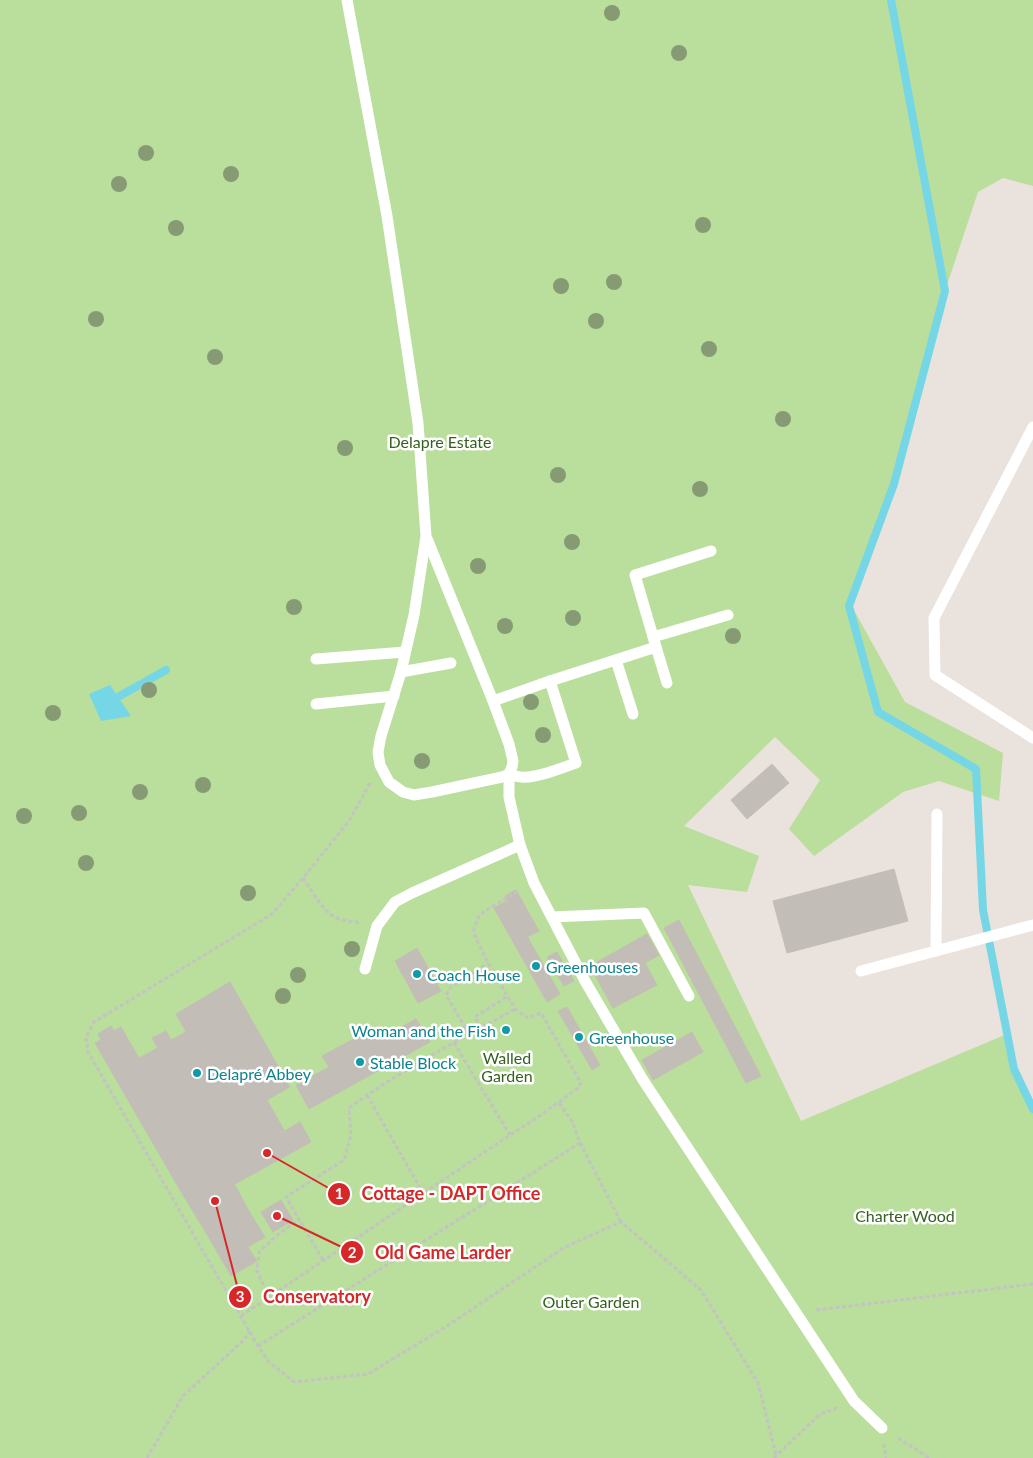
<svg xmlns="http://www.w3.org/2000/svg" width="1033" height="1458" font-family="Lato,sans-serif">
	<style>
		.green { fill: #bade9b }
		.water { fill: #75d6e6 }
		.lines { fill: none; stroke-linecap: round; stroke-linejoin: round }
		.stream { stroke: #75d6e6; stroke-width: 8 }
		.building { fill: #c3bdb7; stroke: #c5beb5 }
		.path { stroke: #c3c3c3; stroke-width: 3; stroke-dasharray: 4 2.5; stroke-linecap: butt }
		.lane { stroke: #fff; stroke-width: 11 }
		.tree { fill: #869b74 }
		.culture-dot { fill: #0f9aa8; stroke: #fff; stroke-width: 2 }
		.labels { text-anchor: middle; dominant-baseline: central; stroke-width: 5; stroke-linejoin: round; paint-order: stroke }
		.park-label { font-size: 16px; fill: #34611e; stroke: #fff }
		.culture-label { font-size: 16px; fill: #0d838f; stroke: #fff; text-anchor: start }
		.leader { fill: none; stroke: #d62828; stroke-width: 2 }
		.callout-dot { fill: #d62828; stroke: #fff; stroke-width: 2 }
		.mark-label { font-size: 15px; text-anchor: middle; font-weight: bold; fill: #fff }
		.callout-label { font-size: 18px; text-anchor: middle; font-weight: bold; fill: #d62828; stroke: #fff; stroke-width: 5; stroke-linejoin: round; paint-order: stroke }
	</style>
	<rect width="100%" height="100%" fill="#eae2dc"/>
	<path class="green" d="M0 0H1033V186L1003 178 978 192 945 291 894 484 850 603 905 702 1003 753 999 801 939 781 903 792 814 856 789 829 820 780 775 737 684 826 759 856 747 892 688 885 801 1121 1007 1034 1014 1069 1033 1109V1458H0Z"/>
	<path class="water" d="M110 685 131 716 101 721 89 694Z"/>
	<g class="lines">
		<g class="stream">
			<path d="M891 0 945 291 894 484 849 606 878 712 976 769 983 910 1014 1069 1033 1109"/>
			<path d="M118 697 166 670"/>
		</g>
	</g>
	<g class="building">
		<path d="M772 764 789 783 747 819 731 800Z"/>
		<path d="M894 869 908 921 787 953 773 901Z"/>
		<path d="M516 890 539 931 527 937 505 896Z"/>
		<path d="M507 901 560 994 547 1002 494 908Z"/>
		<path d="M679 920 761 1076 746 1083 664 928Z"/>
		<path d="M647 934 659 955 645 963 657 985 613 1008 590 966Z"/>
		<path d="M417 948 441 991 418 1003 395 961Z"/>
		<path d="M557 952 574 981 564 986 547 957Z"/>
		<path d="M230 982 290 1087 267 1100 284 1130 180 1190 95 1043 101 1040 98 1034 111 1026 114 1031 121 1027 139 1058 158 1048 152 1038 166 1031 171 1040 186 1032 176 1014Z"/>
		<path d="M567 1007 600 1065 592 1070 558 1011Z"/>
		<path d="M416 1019 430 1042 309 1109 296 1085 329 1067 322 1056 378 1026 383 1037Z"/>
		<path d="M692 1032 703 1052 653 1080 642 1060Z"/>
		<path d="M300 1122 311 1142 235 1184 224 1165Z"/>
		<path d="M224 1165 249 1211 208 1236 180 1190Z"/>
		<path d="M281 1200 293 1220 273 1232 261 1212Z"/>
		<path d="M249 1211 265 1237 248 1247 257 1261 231 1276 208 1236Z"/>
	</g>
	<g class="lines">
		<g class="path">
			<path d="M370 783 349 821 303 878 272 914 94 1022 86 1037 88 1052 258 1346 269 1362 294 1382 368 1374 447 1326 565 1247 621 1222 701 1290 758 1383 776 1455"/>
			<path d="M303 878C310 888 322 909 333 916 341 921 351 921 360 923"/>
			<path d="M481 1028 475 1017 508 996"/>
			<path d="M469 1034 446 995 451 987 488 963"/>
			<path d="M454 1043 510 1135"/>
			<path d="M367 1095 423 1193"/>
			<path d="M559 1103 572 1121 580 1143 621 1222"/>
			<path d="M323 1260 286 1197 344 1160 351 1135 349 1108C401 1070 459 1040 515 1009"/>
			<path d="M269 1297 257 1271 259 1252 275 1237 299 1219"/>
			<path d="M816 1310 1033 1284"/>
			<path d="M241 1316 510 1135 535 1119 578 1088 581 1083 541 1013 528 1018 515 1009 488 963 475 936 474 929 479 916 485 911 518 891"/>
			<path d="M258 1346 580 1143"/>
			<path d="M898 1438 929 1458"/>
			<path d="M884 1444 886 1458"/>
			<path d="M147 1458 183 1396 245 1339 249 1331"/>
			<path d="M774 1458 820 1414 837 1408"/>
		</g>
		<g class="lane">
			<path d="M347 0 387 216 418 423 426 536 414 615 401 672 381 736 378 752 380 765 389 782 403 792 414 795 432 792 502 777 509 774 512 767 513 761 509 744 493 701 426 536"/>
			<path d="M1033 427 934 618 935 675 1033 738"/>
			<path d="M653 637 728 615"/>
			<path d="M656 647 667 683"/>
			<path d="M316 659 405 652"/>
			<path d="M616 660 633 714"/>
			<path d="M401 672 451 663"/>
			<path d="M550 681 576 763C562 768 535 779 521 777 517 777 513 775 509 774V797L520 845 534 883 585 981 643 1080 854 1401 882 1428"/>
			<path d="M493 701 550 681 656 647 635 575 711 551"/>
			<path d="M316 704 394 696"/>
			<path d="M552 917 644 913 689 996"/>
			<path d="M936 951 937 814"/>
			<path d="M365 969 377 926 395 902 412 893 520 845"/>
			<path d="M861 971 1033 925"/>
		</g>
	</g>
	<g class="tree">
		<circle cx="612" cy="13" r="8"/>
		<circle cx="679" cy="53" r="8"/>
		<circle cx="146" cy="153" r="8"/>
		<circle cx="231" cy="174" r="8"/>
		<circle cx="119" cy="184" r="8"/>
		<circle cx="703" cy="225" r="8"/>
		<circle cx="176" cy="228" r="8"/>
		<circle cx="614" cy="282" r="8"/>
		<circle cx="561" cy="286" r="8"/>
		<circle cx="96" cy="319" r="8"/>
		<circle cx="596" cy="321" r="8"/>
		<circle cx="709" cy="349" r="8"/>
		<circle cx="215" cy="357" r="8"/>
		<circle cx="783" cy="419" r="8"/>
		<circle cx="345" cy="448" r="8"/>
		<circle cx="558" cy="475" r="8"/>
		<circle cx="700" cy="489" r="8"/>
		<circle cx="572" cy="542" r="8"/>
		<circle cx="478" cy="566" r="8"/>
		<circle cx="294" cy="607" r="8"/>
		<circle cx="573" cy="618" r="8"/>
		<circle cx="505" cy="626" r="8"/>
		<circle cx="733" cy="636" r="8"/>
		<circle cx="149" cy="690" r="8"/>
		<circle cx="531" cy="702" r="8"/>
		<circle cx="53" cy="713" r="8"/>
		<circle cx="543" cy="735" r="8"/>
		<circle cx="422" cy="761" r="8"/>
		<circle cx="203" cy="785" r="8"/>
		<circle cx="140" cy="792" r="8"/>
		<circle cx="79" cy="813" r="8"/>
		<circle cx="24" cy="816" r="8"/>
		<circle cx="86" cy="863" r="8"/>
		<circle cx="248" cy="893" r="8"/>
		<circle cx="352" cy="949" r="8"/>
		<circle cx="298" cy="975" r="8"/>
		<circle cx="283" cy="996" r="8"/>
	</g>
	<g class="culture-dot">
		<circle cx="536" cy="966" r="5"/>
		<circle cx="417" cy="974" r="5"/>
		<circle cx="506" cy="1030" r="5"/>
		<circle cx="579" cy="1037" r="5"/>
		<circle cx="360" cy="1062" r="5"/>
		<circle cx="197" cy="1073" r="5"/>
	</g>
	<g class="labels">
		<g class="park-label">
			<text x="440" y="441">Delapre Estate</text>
			<text x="507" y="1057">Walled<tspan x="507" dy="18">Garden</tspan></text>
			<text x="905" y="1215">Charter Wood</text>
			<text x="591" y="1301">Outer Garden</text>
		</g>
		<g class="culture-label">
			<text x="546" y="966">Greenhouses</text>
			<text x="427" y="974">Coach House</text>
			<text x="496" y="1030" text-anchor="end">Woman and the Fish</text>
			<text x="589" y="1037">Greenhouse</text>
			<text x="370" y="1062">Stable Block</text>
			<text x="207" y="1073">Delapré Abbey</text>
		</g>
	</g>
	<path class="leader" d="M267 1153L339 1194M277 1216L352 1252M215 1201L240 1297"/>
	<g class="callout-dot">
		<circle cx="267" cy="1153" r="5"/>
		<circle cx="277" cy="1216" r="5"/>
		<circle cx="215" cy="1201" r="5"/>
		<circle cx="339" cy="1194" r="12"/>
		<circle cx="352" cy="1252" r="12"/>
		<circle cx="240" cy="1297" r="12"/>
	</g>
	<g class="mark-label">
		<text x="339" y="1199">1</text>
		<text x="352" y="1258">2</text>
		<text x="240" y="1302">3</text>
	</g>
	<g class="callout-label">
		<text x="451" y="1200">Cottage - DAPT Office</text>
		<text x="443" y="1259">Old Game Larder</text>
		<text x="317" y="1303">Conservatory</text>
	</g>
</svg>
